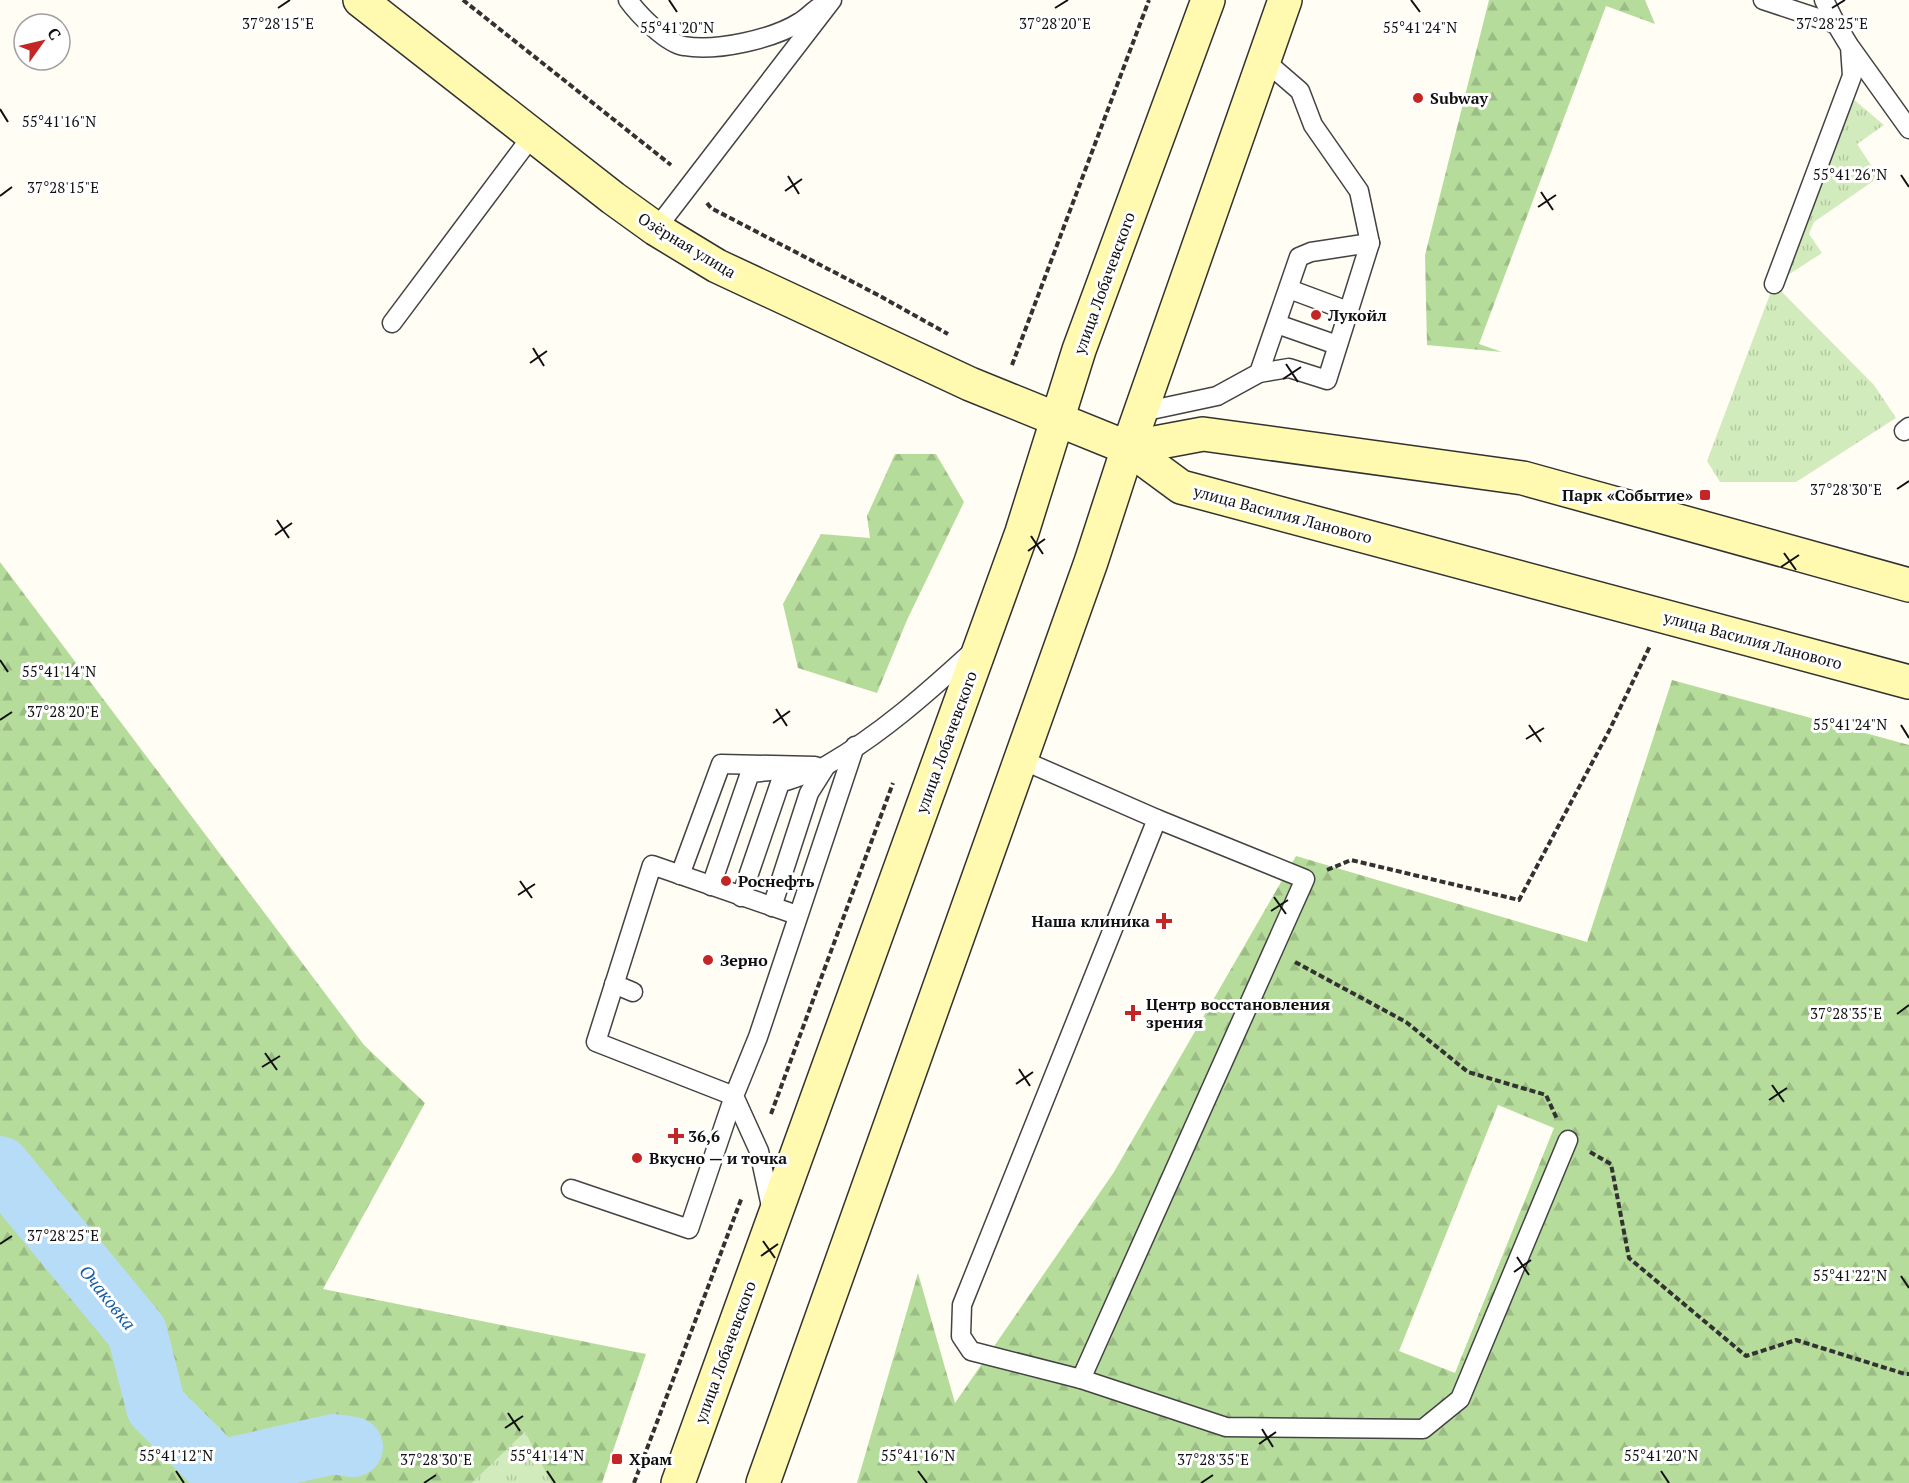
<svg xmlns="http://www.w3.org/2000/svg" width="1909" height="1483" viewBox="0 0 1909 1483" font-family="'PT Serif',serif">
  <style>
    .grass { fill: url(#grass-tufts) }
    .forest { fill: url(#forest-firs); fill-rule: evenodd }
    .lines { fill: none; stroke-linecap: round; stroke-linejoin: round }
    .river { stroke: #b7dcf7; stroke-width: 60 }
    .lane-casing { stroke: #434343; stroke-width: 21 }
    .secondary-casing { stroke: #323232; stroke-width: 36 }
    .path { stroke: #323232; stroke-width: 4; stroke-dasharray: 6 3; stroke-linecap: butt }
    .lane { stroke: #fff; stroke-width: 18 }
    .secondary { stroke: #fffaaf; stroke-width: 33 }
    .ticks { fill: none; stroke: #101010; stroke-width: 2 }
    .poi-dot { fill: #c32625; stroke: #fff; stroke-width: 2 }
    .labels { text-anchor: middle; dominant-baseline: central; stroke-width: 6; stroke-linejoin: round; paint-order: stroke }
    .poi-label { font-size: 16px; font-weight: bold; fill: #101010; stroke: #fff; text-anchor: start }
    .street-label { font-size: 16px; fill: #101010; stroke: #fff }
    .water-label { font-size: 18px; font-style: italic; fill: #165fa5; stroke: #fff }
    .ticks-label { font-size: 15px; text-anchor: middle; fill: #101010; stroke: #fff; stroke-width: 6; stroke-linejoin: round; paint-order: stroke }
  </style>
  <defs>
    <pattern id="grass-tufts" width="24" height="20" patternUnits="userSpaceOnUse" patternTransform="scale(1.5)"><rect width="24" height="20" fill="#d2ebbc"/><path d="M3 7l-1-3M5 7V3M7 7l1-3M15 17l-1-3M17 17v-4M19 17l1-3" fill="none" stroke="#b3c8a1"/></pattern>
    <pattern id="forest-firs" width="22" height="20" patternUnits="userSpaceOnUse" patternTransform="scale(1.5)"><rect width="22" height="20" fill="#b5dc9b"/><path d="M5 1l3.5 6h-7zM16 11l3.5 6h-7z" fill="#9bbc84"/></pattern>
  </defs>
  <rect width="100%" height="100%" fill="#fffdf4"/>
  <g class="grass">
    <polygon points="1846,93 1884,125 1857,144 1879,177 1814,222 1809,234 1822,253 1774,284 1874,385 1896,418 1796,482 1720,482 1707,461"/>
    <polygon points="525,1432 551,1483 472,1483"/>
  </g>
  <g class="forest">
    <polygon points="1489,0 1645,0 1655,24 1606,6 1479,344 1502,352 1427,345 1425,255"/>
    <polygon points="895,454 936,454 964,502 907,620 877,693 798,668 783,604 821,534 870,538 867,516"/>
    <polygon points="0,562 364,1045 425,1103 323,1289 646,1354 602,1483 551,1483 525,1432 472,1483 0,1483"/>
    <path d="M1672,680L1909,745V1483H857L918,1273L955,1403L1114,1172L1296,856L1587,942ZM1498,1105L1554,1128L1455,1373L1399,1351Z"/>
  </g>
  <g class="lines">
    <polyline class="river" points="0,1166 137,1332 156,1407 219,1470 334,1444 353,1447"/>
    <defs>
      <g id="lane">
        <path d="M628,0C638,14 667,44 684,46C716,52 773,39 800,22C807,18 812,12 818,8"/>
        <polyline points="1763,0 1836,24 1850,47 1852,76 1774,284"/>
        <polyline points="1824,0 1836,24"/>
        <polyline points="1851,48 1909,129"/>
        <polyline points="656,229 832,0"/>
        <polyline points="1289,289 1348,311"/>
        <polyline points="392,323 532,136"/>
        <polyline points="1277,324 1337,345"/>
        <polyline points="1259,373 1289,368 1327,380 1370,243"/>
        <polyline points="1142,412 1217,396 1259,373 1299,257 1311,252 1370,243 1359,191 1313,125 1300,91 1264,60"/>
        <polyline points="1904,431 1909,427"/>
        <polyline points="1020,759 1157,819 962,1305 961,1336 971,1351 1081,1379 1226,1427 1423,1429 1460,1399 1568,1140"/>
        <polyline points="680,875 721,764 815,766"/>
        <polyline points="711,886 750,773 770,771"/>
        <path d="M741,897L780,783C795,778 813,773 827,765C880,735 927,693 972,652"/>
        <polyline points="772,907 809,793 826,766"/>
        <polyline points="614,984 633,992"/>
        <polyline points="571,1189 689,1229 734,1096 596,1042 652,865 797,915"/>
        <polyline points="772,1211 759,1151 734,1096 758,1037 855,746"/>
        <polyline points="1081,1379 1305,879 1157,819"/>
      </g>
      <g id="secondary">
        <polyline points="360,0 613,198 656,229 717,266 970,384 1128,448 1181,487 1909,682"/>
        <polyline points="1128,448 1203,434 1523,478 1909,585"/>
        <polyline points="678,1483 1022,532 1079,350 1208,0"/>
        <polyline points="763,1483 1091,562 1128,448 1285,0"/>
      </g>
    </defs>
    <use href="#lane" class="lane-casing"/>
    <use href="#secondary" class="secondary-casing"/>
    <g class="path">
      <polyline points="463,0 671,165"/>
      <polyline points="707,203 711,208 878,295 948,334"/>
      <polyline points="1012,365 1149,0"/>
      <polyline points="1327,870 1351,860 1519,900 1609,731 1650,646"/>
      <polyline points="1295,962 1406,1022 1468,1072 1546,1095 1557,1119"/>
      <polyline points="771,1114 893,783"/>
      <polyline points="1590,1152 1611,1164 1629,1258 1746,1356 1796,1340 1905,1374 1909,1374"/>
      <polyline points="634,1483 742,1197"/>
    </g>
    <use href="#lane" class="lane"/>
    <use href="#secondary" class="secondary"/>
  </g>
  <path class="ticks" d="M669,0L677,12M1411,0L1420,12M278,8L290,0M1055,8L1068,0M1832,8L1845,0M0,109L8,122M1901,175L1909,187M788,176L799,194M785,191L802,179M1541,192L1553,210M0,196L12,187M1538,207L1556,195M533,348L544,366M530,363L547,351M1286,364L1298,382M1283,379L1301,367M1897,489L1909,481M277,520L289,538M275,535L292,523M1031,536L1043,554M1028,551L1045,539M1784,553L1796,570M1781,567L1799,555M0,660L8,672M776,709L787,726M0,720L12,712M773,723L790,711M1529,725L1541,742M1901,725L1909,738M1526,739L1544,728M520,881L532,898M518,895L535,884M1274,897L1286,914M1271,911L1288,900M1897,1014L1909,1005M265,1053L277,1070M262,1067L280,1056M1019,1069L1030,1086M1016,1084L1033,1072M1772,1085L1784,1102M1769,1100L1787,1088M763,1241L775,1258M0,1244L12,1236M761,1256L778,1244M1517,1257L1529,1275M1514,1272L1531,1260M1901,1276L1909,1288M508,1413L520,1431M505,1428L523,1416M1262,1429L1273,1447M1259,1444L1276,1432M176,1471L184,1483M547,1471L555,1483M918,1471L927,1483M1661,1471L1669,1483M424,1483L436,1475M1201,1483L1213,1475"/>
  <g class="poi-dot">
    <circle cx="1418" cy="98" r="6"/>
    <circle cx="1316" cy="315" r="6"/>
    <rect x="1699" y="489" width="12" height="12" rx="3"/>
    <circle cx="726" cy="881" r="6"/>
    <path d="M1161 912h6v6h6v6h-6v6h-6v-6h-6v-6h6z"/>
    <circle cx="708" cy="960" r="6"/>
    <path d="M1130 1004h6v6h6v6h-6v6h-6v-6h-6v-6h6z"/>
    <path d="M673 1127h6v6h6v6h-6v6h-6v-6h-6v-6h6z"/>
    <circle cx="637" cy="1158" r="6"/>
    <rect x="611" y="1453" width="12" height="12" rx="3"/>
  </g>
  <g class="labels">
    <g class="poi-label">
      <text x="1430" y="98">Subway</text>
      <text x="1328" y="315">Лукойл</text>
      <text x="1693" y="495" text-anchor="end">Парк «Событие»</text>
      <text x="738" y="881">Роснефть</text>
      <text x="1150" y="921" text-anchor="end">Наша клиника</text>
      <text x="720" y="960">Зерно</text>
      <text x="1146" y="1004">Центр восстановления<tspan x="1146" dy="18">зрения</tspan></text>
      <text x="688" y="1136">36,6</text>
      <text x="649" y="1158">Вкусно — и точка</text>
      <text x="629" y="1459">Храм</text>
    </g>
    <g class="street-label">
      <text transform="translate(687 245) rotate(31)">Озёрная улица</text>
      <text transform="translate(1104 283) rotate(-70)">улица Лобачевского</text>
      <text transform="translate(1283 514) rotate(15)">улица Василия Ланового</text>
      <text transform="translate(1753 640) rotate(15)">улица Василия Ланового</text>
      <text transform="translate(946 742) rotate(-70)">улица Лобачевского</text>
      <text transform="translate(725 1352) rotate(-70)">улица Лобачевского</text>
    </g>
    <g class="water-label">
      <text transform="translate(108 1297) rotate(51)">Очаковка</text>
    </g>
  </g>
  <g class="ticks-label">
    <text x="278" y="29">37°28'15"E</text>
    <text x="1055" y="29">37°28'20"E</text>
    <text x="1832" y="29">37°28'25"E</text>
    <text x="677" y="33">55°41'20"N</text>
    <text x="1420" y="33">55°41'24"N</text>
    <text x="59" y="127">55°41'16"N</text>
    <text x="1850" y="180">55°41'26"N</text>
    <text x="63" y="193">37°28'15"E</text>
    <text x="1846" y="495">37°28'30"E</text>
    <text x="59" y="677">55°41'14"N</text>
    <text x="63" y="717">37°28'20"E</text>
    <text x="1850" y="730">55°41'24"N</text>
    <text x="1846" y="1019">37°28'35"E</text>
    <text x="63" y="1241">37°28'25"E</text>
    <text x="1850" y="1281">55°41'22"N</text>
    <text x="176" y="1461">55°41'12"N</text>
    <text x="547" y="1461">55°41'14"N</text>
    <text x="918" y="1461">55°41'16"N</text>
    <text x="1661" y="1461">55°41'20"N</text>
    <text x="436" y="1465">37°28'30"E</text>
    <text x="1213" y="1465">37°28'35"E</text>
  </g>
  <g transform="translate(42 42) rotate(56)"><circle r="28" fill="#ffffff" stroke="#9f9f9f" stroke-width="1.5"/>
  <path d="M0-4.5L10 22L0 15L-10 22Z" fill="#c32625"/>
  <text y="-9" font-size="16" font-weight="bold" text-anchor="middle" fill="#101010">С</text>
  </g>
</svg>
